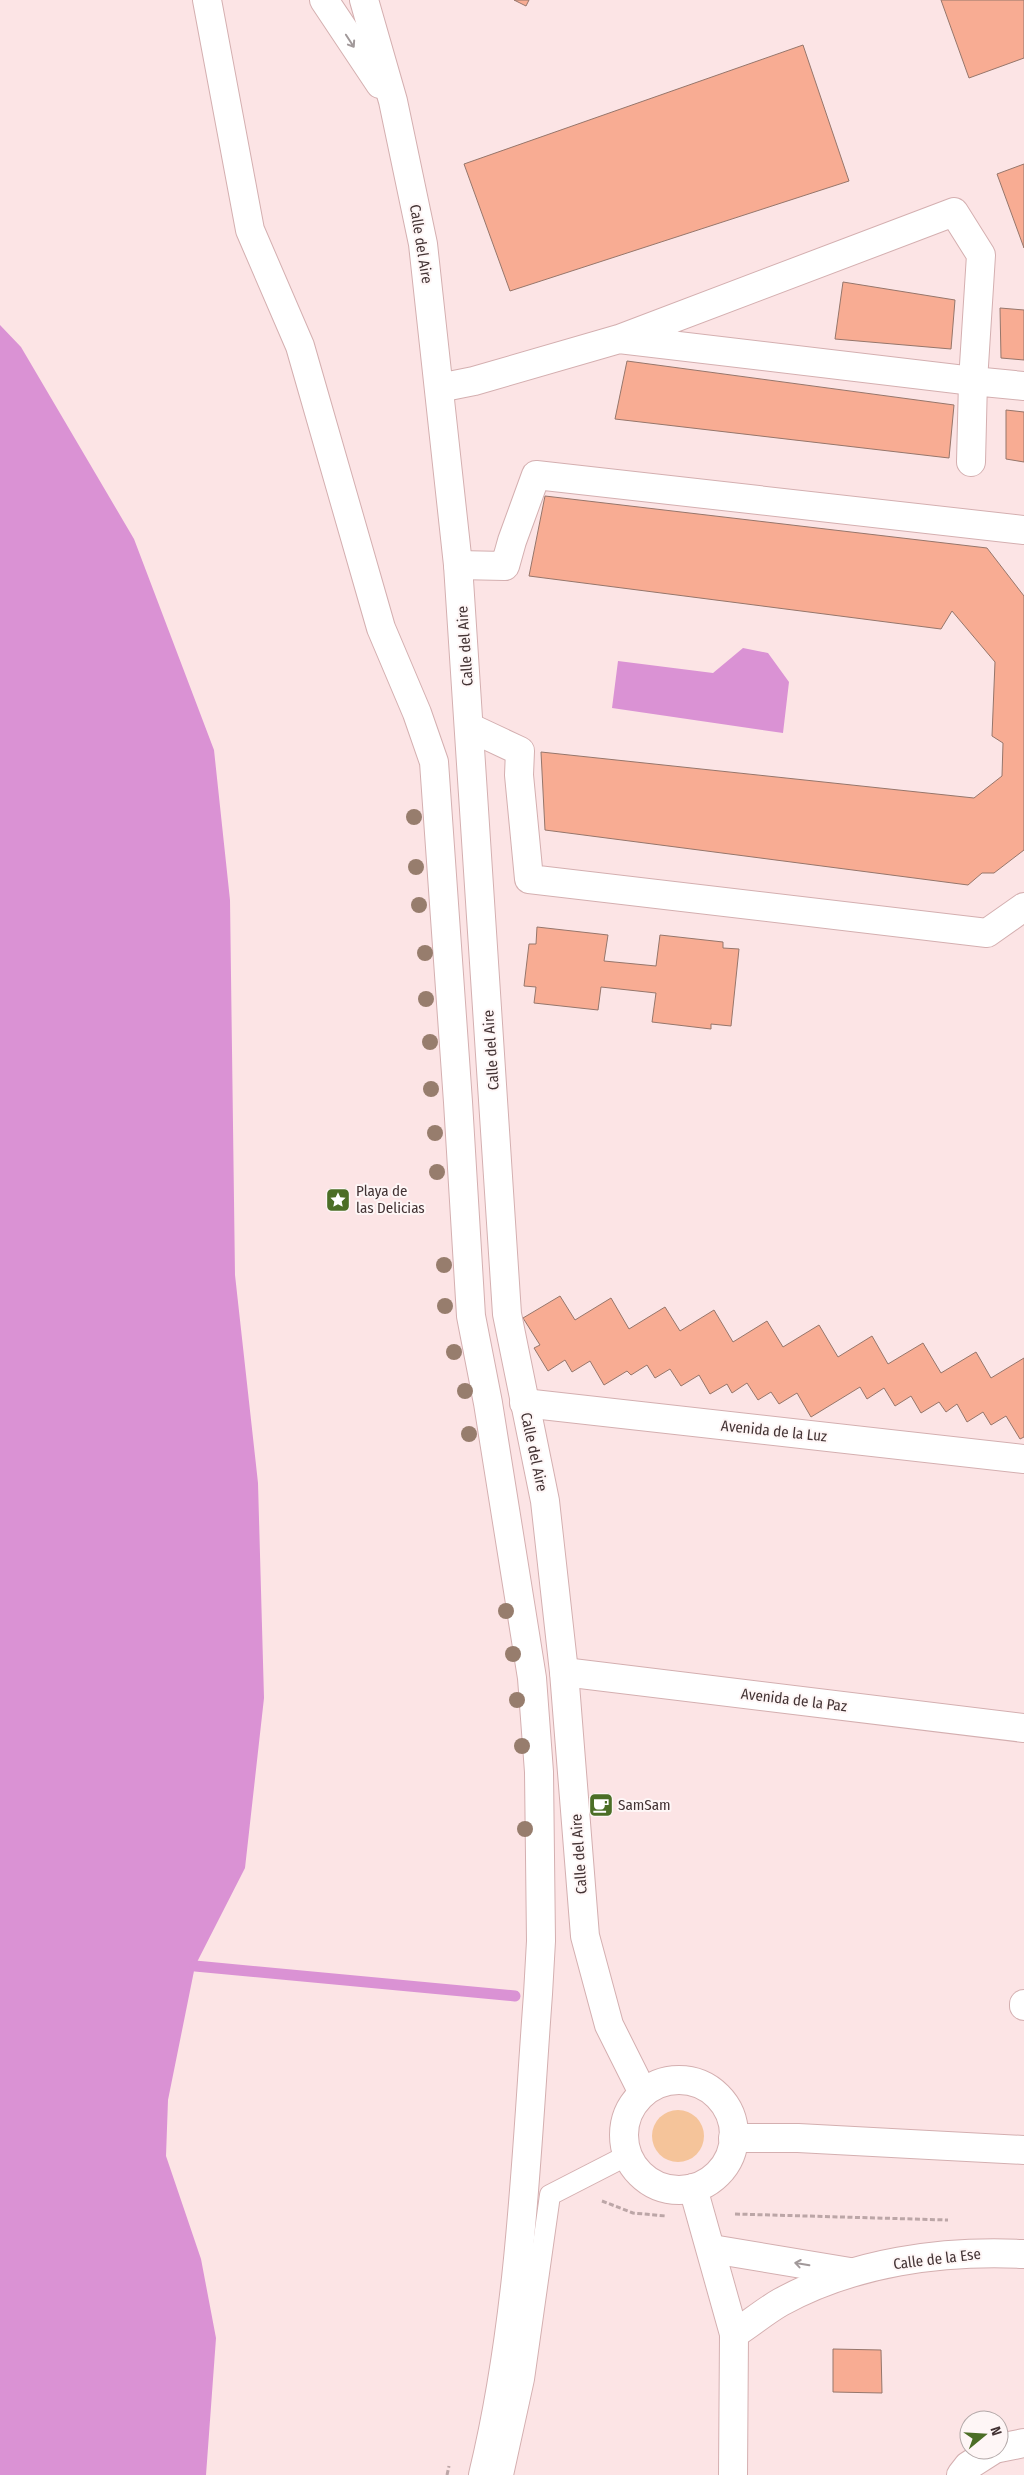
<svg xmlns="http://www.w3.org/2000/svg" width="1024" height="2475" viewBox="0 0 1024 2475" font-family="'Fira Sans Condensed',sans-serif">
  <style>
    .green { fill: #f5c49a }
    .water { fill: #da92d4 }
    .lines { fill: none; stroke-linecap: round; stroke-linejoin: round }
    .stream { stroke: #da92d4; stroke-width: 11 }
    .building { fill: #f8ac93; stroke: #96766b }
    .lane-casing { stroke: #d4afb0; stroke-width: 22 }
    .street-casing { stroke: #d4afb0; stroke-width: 30 }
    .secondary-casing { stroke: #d4afb0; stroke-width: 30 }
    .path { stroke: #bca6a7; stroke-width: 3; stroke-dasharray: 5 2.5; stroke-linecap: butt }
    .lane { stroke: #fff; stroke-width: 20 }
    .street { stroke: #fff; stroke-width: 28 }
    .secondary { stroke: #fff; stroke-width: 28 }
    .tree { fill: #977d6d }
    .oneway { stroke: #a1999a }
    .labels { text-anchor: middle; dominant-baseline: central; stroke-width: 4; stroke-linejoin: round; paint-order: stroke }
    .street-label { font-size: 15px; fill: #433334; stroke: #fef6f6 }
    .poi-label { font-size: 15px; fill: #433334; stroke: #fef6f6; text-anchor: start }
  </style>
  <rect width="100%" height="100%" fill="#fce4e5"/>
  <circle class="green" cx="678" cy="2136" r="26"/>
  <g class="water">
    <polygon points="0,325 21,347 134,539 214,750 230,900 235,1275 258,1483 264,1698 245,1868 195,1966 168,2100 166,2156 201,2259 216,2338 206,2475 0,2475"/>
    <polygon points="743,648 768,653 789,682 783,733 612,708 618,661 713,673"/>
  </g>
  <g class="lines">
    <polyline class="stream" points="195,1966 515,1996"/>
  </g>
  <g class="building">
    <polygon points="514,0 529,0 526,6"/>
    <polygon points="941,0 1024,0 1024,58 969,78"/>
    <polygon points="803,45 849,181 510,291 464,164"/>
    <polygon points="1024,164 1024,248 997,174"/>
    <polygon points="843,282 955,300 951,349 835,339"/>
    <polygon points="1000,308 1024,310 1024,360 1001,358"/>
    <polygon points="627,361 954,405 949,458 615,419"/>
    <polygon points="1006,410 1024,412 1024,462 1006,459"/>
    <polygon points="545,496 987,548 1024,596 1024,850 994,873 982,873 968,885 545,830 541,752 974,798 1002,776 1003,743 992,736 995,662 952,611 941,629 529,576"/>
    <polygon points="537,927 608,935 604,961 656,966 660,935 723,942 723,948 739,949 731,1026 711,1024 711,1029 652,1022 656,993 601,987 598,1010 534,1003 536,987 524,986 529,944 536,944"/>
    <polygon points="560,1296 575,1320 611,1298 629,1329 665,1307 680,1331 714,1310 733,1342 767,1321 783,1347 819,1325 838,1357 872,1336 888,1364 923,1343 941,1373 976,1352 991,1378 1024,1358 1024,1437 1020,1439 1006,1416 991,1425 983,1412 967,1422 957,1404 946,1412 939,1402 921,1413 911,1396 895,1406 884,1388 867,1399 860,1387 811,1417 797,1393 779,1404 771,1392 758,1400 747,1383 732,1393 727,1384 710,1394 699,1375 681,1386 670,1369 655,1378 647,1365 631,1375 627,1371 604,1385 590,1361 572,1372 565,1360 548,1371 534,1348 540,1345 523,1318"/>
    <polygon points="833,2349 881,2350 882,2393 833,2392"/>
  </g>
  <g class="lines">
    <defs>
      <polyline id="lane" points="503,2475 524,2379 550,2195 628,2155"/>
      <g id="street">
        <path d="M207,0L250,230L300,346L381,628L417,713L434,762L458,1102L471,1316L488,1403L532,1678L539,1772L541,1941L538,1994C526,2155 521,2318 483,2475"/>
        <polyline points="324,0 380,84"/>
        <polyline points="364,0 393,101 423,244 458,565 507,1314 545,1501 564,1672 585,1936 609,2025 643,2093"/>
        <polyline points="439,388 474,381 619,339 954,212 981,255 973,381 619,339"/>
        <polyline points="971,462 973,381 1024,386"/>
        <polyline points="458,565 505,566 512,541 536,475 1024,530"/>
        <polyline points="471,728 520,751 519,775 529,879 987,933 1024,907"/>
        <polyline points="524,1403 1024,1459"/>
        <polyline points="564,1672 1024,1728"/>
        <polyline points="1024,2006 1024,2004"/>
        <circle cx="679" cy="2135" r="55"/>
        <polyline points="693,2188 734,2334 733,2475"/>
        <polyline points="712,2249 850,2272"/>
        <path d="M734,2334C750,2324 765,2311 781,2302C854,2262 942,2250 1024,2254"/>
        <polyline points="999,2448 1024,2443"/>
        <polyline points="961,2475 968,2466 993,2450"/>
      </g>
      <polyline id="secondary" points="733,2138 798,2138 1024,2150"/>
    </defs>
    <use href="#lane" class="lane-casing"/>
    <use href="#street" class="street-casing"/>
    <use href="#secondary" class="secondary-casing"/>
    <g class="path">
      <polyline points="602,2201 633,2213 666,2216"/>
      <polyline points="735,2214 948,2220"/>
      <polyline points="447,2475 449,2466"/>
    </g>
    <use href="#lane" class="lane"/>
    <use href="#street" class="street"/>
    <use href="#secondary" class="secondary"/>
  </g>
  <g class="tree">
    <circle cx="414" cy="817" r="8"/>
    <circle cx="416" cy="867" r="8"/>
    <circle cx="419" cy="905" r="8"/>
    <circle cx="425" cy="953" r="8"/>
    <circle cx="426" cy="999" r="8"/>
    <circle cx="430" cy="1042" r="8"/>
    <circle cx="431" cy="1089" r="8"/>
    <circle cx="435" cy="1133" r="8"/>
    <circle cx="437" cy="1172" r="8"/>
    <circle cx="444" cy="1265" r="8"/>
    <circle cx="445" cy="1306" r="8"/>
    <circle cx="454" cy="1352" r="8"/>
    <circle cx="465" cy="1391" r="8"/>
    <circle cx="469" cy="1434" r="8"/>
    <circle cx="506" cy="1611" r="8"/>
    <circle cx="513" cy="1654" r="8"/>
    <circle cx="517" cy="1700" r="8"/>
    <circle cx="522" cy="1746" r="8"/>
    <circle cx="525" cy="1829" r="8"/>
  </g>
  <defs><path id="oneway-shaft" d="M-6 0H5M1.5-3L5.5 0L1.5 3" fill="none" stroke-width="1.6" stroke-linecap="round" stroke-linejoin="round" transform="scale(1.25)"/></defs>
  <g class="oneway">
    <use href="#oneway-shaft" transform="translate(350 41) rotate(57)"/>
    <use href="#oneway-shaft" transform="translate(802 2264) rotate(-171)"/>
  </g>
  <defs>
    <symbol id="sight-square" viewBox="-11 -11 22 22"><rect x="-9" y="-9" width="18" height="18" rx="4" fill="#4b6e26" stroke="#fef6f6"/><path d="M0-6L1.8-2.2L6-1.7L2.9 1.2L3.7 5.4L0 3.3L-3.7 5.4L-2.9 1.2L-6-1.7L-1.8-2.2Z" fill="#fff"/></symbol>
    <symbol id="cafe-square" viewBox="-11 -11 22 22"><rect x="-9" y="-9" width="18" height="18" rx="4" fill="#4b6e26" stroke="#fef6f6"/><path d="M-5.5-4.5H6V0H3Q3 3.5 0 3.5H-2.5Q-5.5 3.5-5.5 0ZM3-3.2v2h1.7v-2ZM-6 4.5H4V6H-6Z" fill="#fff"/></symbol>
  </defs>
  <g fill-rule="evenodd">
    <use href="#sight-square" x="324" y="1186" width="28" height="28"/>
    <use href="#cafe-square" x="587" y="1791" width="28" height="28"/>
  </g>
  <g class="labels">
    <g class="street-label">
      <text transform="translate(421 244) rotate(81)">Calle del Aire</text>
      <text transform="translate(465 646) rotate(-94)">Calle del Aire</text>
      <text transform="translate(491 1050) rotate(-94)">Calle del Aire</text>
      <text transform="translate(774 1431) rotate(6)">Avenida de la Luz</text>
      <text transform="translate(534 1452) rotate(78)">Calle del Aire</text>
      <text transform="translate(794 1700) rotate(7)">Avenida de la Paz</text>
      <text transform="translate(579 1854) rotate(-94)">Calle del Aire</text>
      <text transform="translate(937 2259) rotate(-7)">Calle de la Ese</text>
    </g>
    <g class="poi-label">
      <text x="356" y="1191">Playa de<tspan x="356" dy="17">las Delicias</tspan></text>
      <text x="618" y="1805">SamSam</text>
    </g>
  </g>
  <g transform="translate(984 2435) rotate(72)"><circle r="24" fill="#fef6f6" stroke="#b3a8a8"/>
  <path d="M0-4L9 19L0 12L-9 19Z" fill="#4b6e26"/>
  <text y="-8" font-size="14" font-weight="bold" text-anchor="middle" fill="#433334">N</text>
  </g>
</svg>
